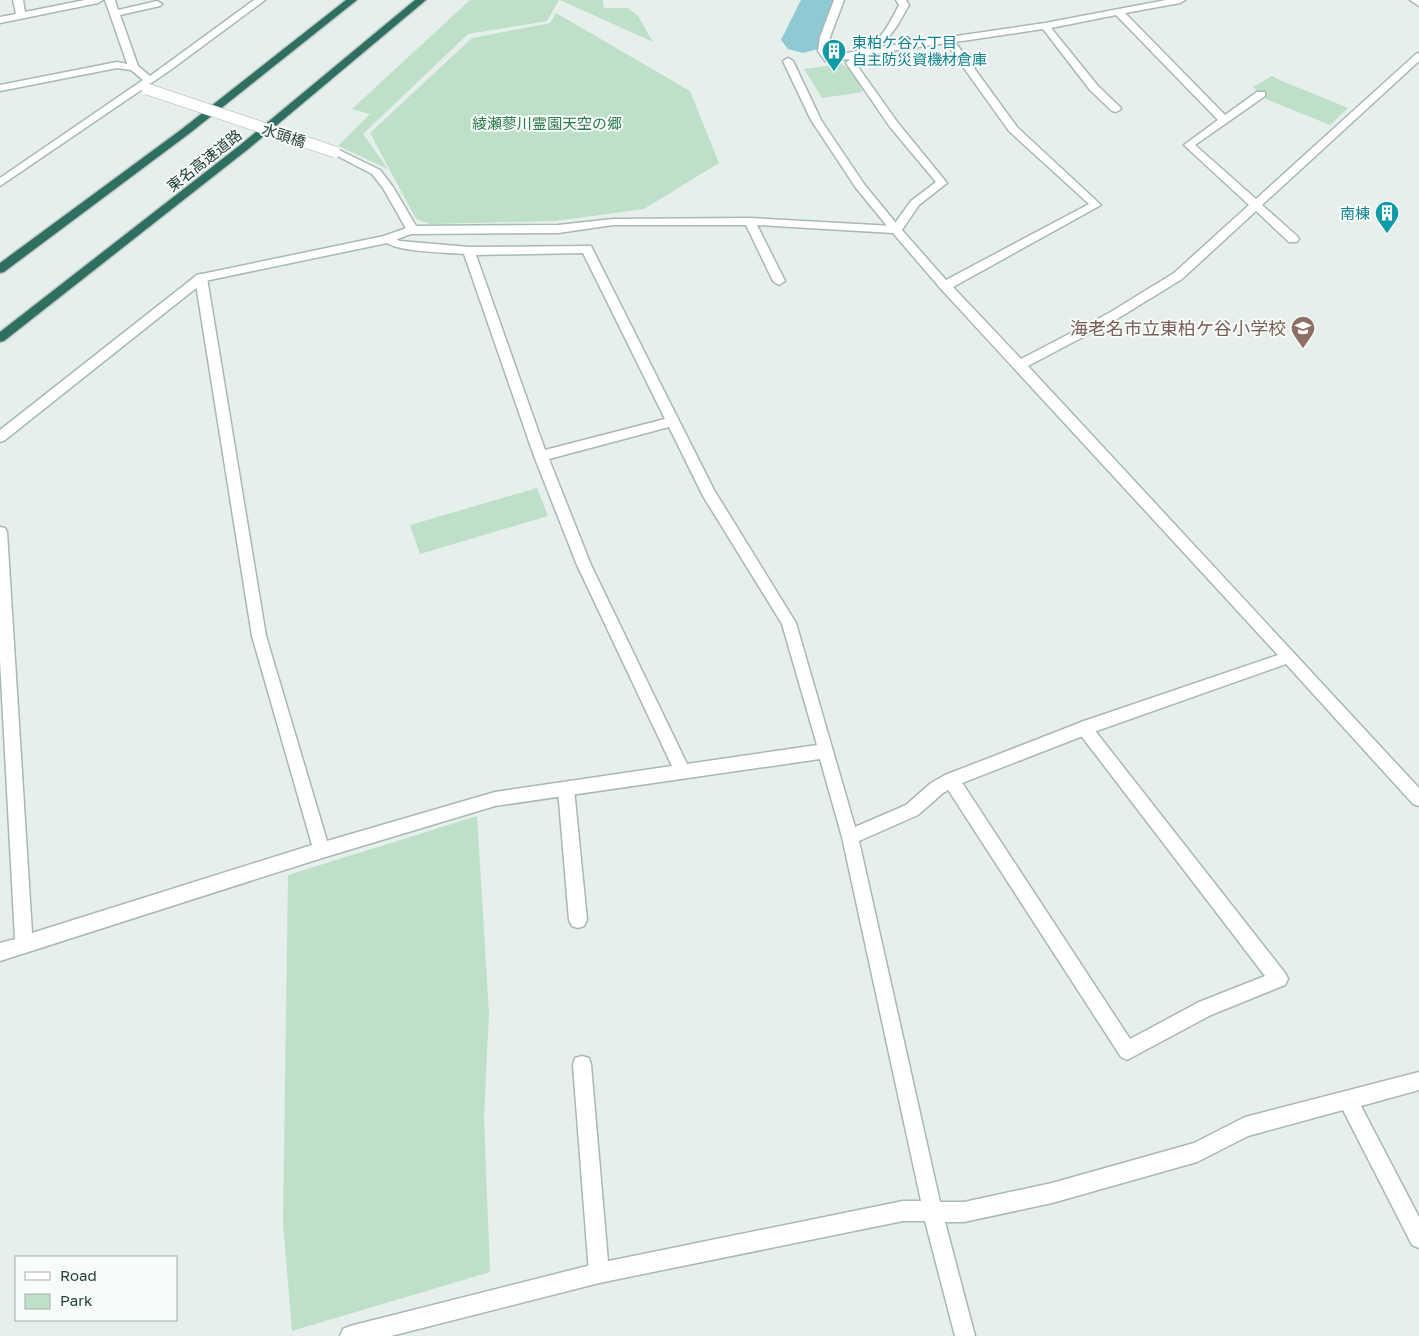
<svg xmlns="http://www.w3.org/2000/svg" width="1419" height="1336" viewBox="0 0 1419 1336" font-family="'Golos Text','Noto Sans JP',sans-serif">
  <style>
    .green { fill: #bfe0c8 }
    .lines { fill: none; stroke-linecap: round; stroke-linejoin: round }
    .river { fill: #8ec9d4; fill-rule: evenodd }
    .lane-casing { stroke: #a8b8b2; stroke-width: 3 }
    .street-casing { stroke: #a8b8b2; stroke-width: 3 }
    .secondary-casing { stroke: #a4bbb3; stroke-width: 3 }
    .highway-casing { stroke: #c2cac8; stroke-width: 3 }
    .lane { fill: #fff; fill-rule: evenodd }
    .street { fill: #fff; fill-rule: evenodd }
    .secondary { fill: #fff; fill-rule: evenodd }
    .highway { fill: #2f6f62; fill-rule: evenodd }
    .street-bridge-casing { stroke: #a8b8b2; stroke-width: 12; stroke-linecap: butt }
    .street-bridge { stroke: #fff; stroke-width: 11 }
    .labels { text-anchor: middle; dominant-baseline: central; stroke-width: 4; stroke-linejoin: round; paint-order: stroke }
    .far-culture-label { font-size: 15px; fill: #0d838f; stroke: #f7fbf9; text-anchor: start }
    .far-park-label { font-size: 15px; fill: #2d7a4b; stroke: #f7fbf9 }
    .far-street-label { font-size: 15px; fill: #24423a; stroke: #f7fbf9 }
    .education-label { font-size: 18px; fill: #785e54; stroke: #f7fbf9; text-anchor: end }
  </style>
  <rect width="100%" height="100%" fill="#e6efeb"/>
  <g class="green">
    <polygon points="470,0 559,0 547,21 468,34 363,134 388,169 338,146 370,114 352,109"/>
    <polygon points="560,0 603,0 604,8 628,8 638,16 653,42"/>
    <polygon points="556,13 690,91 719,163 644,209 556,221 430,224 416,219 370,133 472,38 550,23"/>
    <polygon points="841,64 850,69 863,92 822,98 804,69"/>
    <polygon points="1272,76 1282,81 1348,108 1330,125 1266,99 1253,87"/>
    <polygon points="537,488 548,516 420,554 410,525"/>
    <polygon points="477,816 489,1013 484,1118 490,1272 292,1331 283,1222 288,875"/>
  </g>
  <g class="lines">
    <polygon class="river" points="801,0 843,0 825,40 818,49 803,53 788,49 781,40"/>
    <defs>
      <g id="lane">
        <polygon points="13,0 23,0 25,12 85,0 103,0 98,3 0,23 0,17 16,14"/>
        <polygon points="105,0 115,0 118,10 157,1 162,4 160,6 120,15 138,66 136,68 133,69 128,66"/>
        <polygon points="788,58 793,61 821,120 864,184 900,228 902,230 900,232 892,232 856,188 811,120 783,61"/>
        <polygon points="1084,721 1089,723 1285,973 1288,979 1285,985 1211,1015 1127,1060 1121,1057 945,785 943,780 945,775 951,773 957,775 1130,1039 1199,1002 1265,976 1079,733 1076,728 1079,723"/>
        <polygon points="566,782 572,784 574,789 587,920 584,926 578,928 572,926 569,920 558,789 560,784"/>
        <polygon points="582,1056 589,1058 591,1065 609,1273 606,1280 599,1283 592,1280 589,1273 573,1065 575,1058"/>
      </g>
      <g id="street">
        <polygon points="254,0 265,0 169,71 0,186 0,178 143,80 131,70 117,68 0,91 0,85 117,62 138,66 150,76"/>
        <path d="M834,0H844L830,37L828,51L831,56C873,50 880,43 899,5L896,0H906L909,5L897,26L881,47L1045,23L1166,0H1185L1180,3L1125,13L1225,115L1257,92H1265V96L1195,145L1256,199L1416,54L1419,53V61L1262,205L1297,236L1299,239L1297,242H1289L1256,211L1182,279L1117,319L1028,366L1419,788V806L1413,804L1286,664L1088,734L957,785L943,793L918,815L859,841L940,1202H964L1052,1183L1194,1143L1245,1117L1419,1072V1090L1361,1106L1419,1217V1248L1412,1245L1343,1110L1248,1136L1197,1162L1052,1203L964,1222H945L975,1336H955L925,1221H903L599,1283L391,1336H340L343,1329L350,1326L599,1263L903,1201H921L842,837L820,759L495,806L322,858L0,961V943L15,939L0,660V527L5,528L7,532L32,933L312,845L252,636L195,278L197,275L201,274L207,278L266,636L327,841L495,792L672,766L577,565L534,456L464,254C445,252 394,253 381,239L387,235L400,241L469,247L591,246L714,490L796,623L855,827L906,805L931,783L945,775L1084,721L1278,655L941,289L893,233L757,225L785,281L779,285L773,281L746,225H613L558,233L412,234L408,232L383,188L372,174L330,152L335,149L339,150L380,170L393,187L416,226L558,225L613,219L750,218L893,226L911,201L936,182L890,127L846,63L850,59L825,61L818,51L820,37ZM1116,15L1218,120L1184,145L1249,205L1174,273L1109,313L1021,359L953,287L1101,205L1017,127L955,42L1043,29L1090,90L1112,111L1116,112L1121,109L1120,107L1098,86L1051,28ZM946,43L1009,131L1089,204L946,280L902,230L919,205L947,183L898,123L856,64L869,55L878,53ZM583,253L665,419L545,450L476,255ZM669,427L703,496L782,624L817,745L687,764L591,565L549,459Z"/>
        <polygon points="1410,0 1419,0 1419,6"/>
      </g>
      <polygon id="secondary" points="412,226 418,230 416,232 387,243 205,281 5,440 0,442 0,430 197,275 384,236"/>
      <g id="highway">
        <polygon points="346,0 357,0 190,133 4,272 0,273 0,263 182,129"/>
        <polygon points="415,0 426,0 247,150 4,341 0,342 0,332 239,146"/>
      </g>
    </defs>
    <use href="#lane" class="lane-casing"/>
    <use href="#street" class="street-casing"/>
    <use href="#secondary" class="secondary-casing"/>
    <use href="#highway" class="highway-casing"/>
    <use href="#lane" class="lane"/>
    <use href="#street" class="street"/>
    <use href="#secondary" class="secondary"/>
    <use href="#highway" class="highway"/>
    <defs>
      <polyline id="street-bridge" points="147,89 335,152"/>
    </defs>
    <use href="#street-bridge" class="street-bridge-casing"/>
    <use href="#street-bridge" class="street-bridge"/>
  </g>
  <defs>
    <symbol id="building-pin" viewBox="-11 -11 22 30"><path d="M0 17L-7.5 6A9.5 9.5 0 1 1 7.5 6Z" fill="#0f9aa8" stroke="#f7fbf9"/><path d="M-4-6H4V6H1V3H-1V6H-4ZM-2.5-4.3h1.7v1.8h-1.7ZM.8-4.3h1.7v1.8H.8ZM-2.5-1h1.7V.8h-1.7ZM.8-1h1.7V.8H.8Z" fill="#fff"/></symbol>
    <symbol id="school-pin" viewBox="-11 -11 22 30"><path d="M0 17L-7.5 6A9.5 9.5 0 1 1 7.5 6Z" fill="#8d6e63" stroke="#f7fbf9"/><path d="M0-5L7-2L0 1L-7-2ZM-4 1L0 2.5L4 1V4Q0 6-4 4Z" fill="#fff"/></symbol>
  </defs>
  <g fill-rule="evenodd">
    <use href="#building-pin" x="820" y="37" width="28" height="38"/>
    <use href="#building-pin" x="1373" y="199" width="28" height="38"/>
    <use href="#school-pin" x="1289" y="314" width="28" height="38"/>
  </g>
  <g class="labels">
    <g class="far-culture-label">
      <text x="852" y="42">東柏ケ谷六丁目<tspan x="852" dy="17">自主防災資機材倉庫</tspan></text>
      <text x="1370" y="213" text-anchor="end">南棟</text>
    </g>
    <g class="far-park-label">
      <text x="547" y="123">綾瀬蓼川霊園天空の郷</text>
    </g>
    <g class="far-street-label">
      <text transform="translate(284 135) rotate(18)">水頭橋</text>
      <text transform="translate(204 160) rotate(-38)">東名高速道路</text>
    </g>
    <g class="education-label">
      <text x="1286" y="328">海老名市立東柏ケ谷小学校</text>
    </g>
  </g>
  <rect x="15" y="1256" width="162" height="65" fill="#f7fbf9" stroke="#a3b1ad"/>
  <rect x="25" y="1272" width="25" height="8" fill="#ffffff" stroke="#a3b1ad"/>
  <text x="60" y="1281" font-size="15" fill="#24423a">Road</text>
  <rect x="25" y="1294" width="25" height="15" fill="#bfe0c8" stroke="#a3b1ad"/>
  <text x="60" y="1306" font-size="15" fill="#24423a">Park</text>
</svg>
